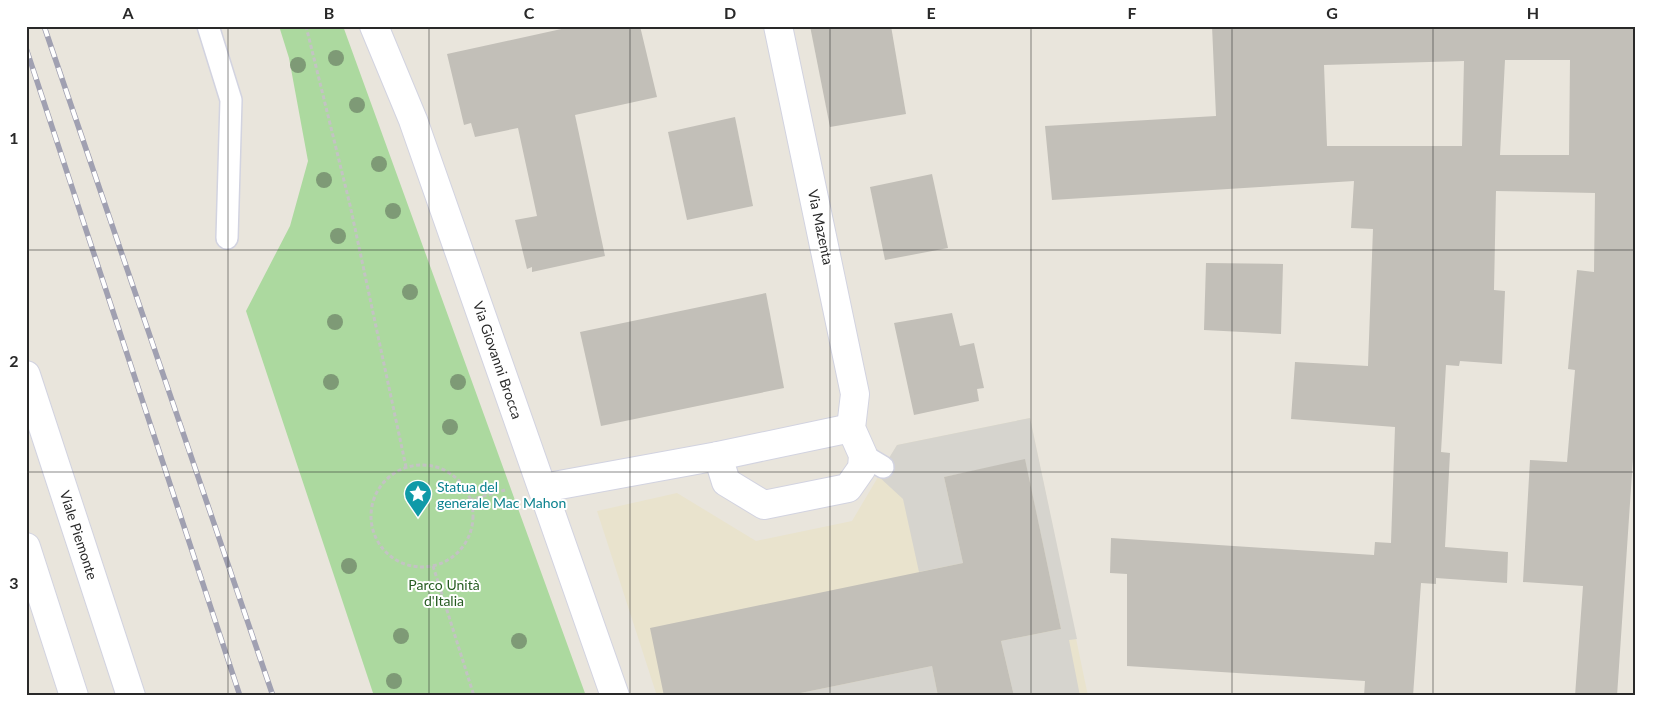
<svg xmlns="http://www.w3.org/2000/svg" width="1661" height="722" viewBox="0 0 1661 722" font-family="Lato,sans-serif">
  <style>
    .education { fill: #e9e3cd }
    .green { fill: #acd99f }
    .plaza { fill: #d6d4ce }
    .building { fill: #c2bfb8; fill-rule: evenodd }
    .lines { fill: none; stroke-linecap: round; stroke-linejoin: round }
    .lane-casing { stroke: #d2d3e0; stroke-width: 24 }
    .street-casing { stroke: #d2d3e0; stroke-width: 30 }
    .secondary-casing { stroke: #d2d3e0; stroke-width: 30 }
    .path { stroke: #c3c3c3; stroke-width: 3; stroke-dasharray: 4 2.5; stroke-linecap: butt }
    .lane { stroke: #fff; stroke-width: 21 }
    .street { stroke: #fff; stroke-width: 28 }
    .secondary { stroke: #fff; stroke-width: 28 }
    .rail-casing { stroke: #a0a0b1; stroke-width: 5.5 }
    .rail { stroke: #fff; stroke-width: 4; stroke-dasharray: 11; stroke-linecap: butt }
    .tree { fill: #7e9a76 }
    .grid { fill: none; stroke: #292929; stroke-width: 1; stroke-opacity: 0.55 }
    .labels { text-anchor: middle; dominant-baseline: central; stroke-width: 4; stroke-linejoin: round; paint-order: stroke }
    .street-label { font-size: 14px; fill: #292929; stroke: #fff }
    .culture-label { font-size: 14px; fill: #0d838f; stroke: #fff; text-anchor: start }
    .park-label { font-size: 14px; fill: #275c22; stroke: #fff }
    .neatline { fill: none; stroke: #292929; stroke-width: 2 }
    .grid-label { font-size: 16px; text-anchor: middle; font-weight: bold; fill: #292929 }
  </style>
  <rect width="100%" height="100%" fill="#e9e5dc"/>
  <polygon class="education" points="1030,418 1088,696 657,696 597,511 677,493 756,541 852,521 897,445"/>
  <polygon class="green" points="279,26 343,26 586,696 374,696 246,311 290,226 308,161 289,58"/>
  <g class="plaza">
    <polygon points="1030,418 1077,639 1069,640 1080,696 1014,696 1001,641 1061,629 1025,460 944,477 963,563 919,572 903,499 878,476 897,445"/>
    <polygon points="932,666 938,696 786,696"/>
  </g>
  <g class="building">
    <polygon points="575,26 640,26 657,97 575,115 605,256 532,272 532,267 527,269 515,220 537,216 518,128 475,137 471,123 464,125 447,54"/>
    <polygon points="810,26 891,26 906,114 830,127"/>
    <path d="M1212,26H1405L1406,29L1635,26V429L1617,696H1575L1583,586L1523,582L1530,460L1567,462L1575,370L1568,369L1577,270L1594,272L1595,193L1496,191L1494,290L1505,291L1502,364L1460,361L1459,366L1446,365L1441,452L1450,453L1445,547L1508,552L1507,583L1436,578V584L1421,583L1413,696H1364L1365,681L1127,666V574L1110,573L1111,538L1374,555L1375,542L1391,543L1395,427L1291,419L1295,362L1368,366L1373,229L1351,228L1354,181L1052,200L1045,126L1216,116ZM1505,60H1570L1569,155H1500ZM1464,61L1462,146H1327L1324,65Z"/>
    <polygon points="735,117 753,206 687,220 668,132"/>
    <polygon points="932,174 948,248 885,260 870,187"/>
    <polygon points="1206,263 1283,264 1281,334 1204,330"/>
    <polygon points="766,293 784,388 601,426 580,332"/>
    <polygon points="952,313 960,346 974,343 984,388 977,389 979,401 914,415 894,323"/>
    <polygon points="1025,459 1061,629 1001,641 1014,696 938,696 932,666 786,696 664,696 650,628 963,563 944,477"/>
  </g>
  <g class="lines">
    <defs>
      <g id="lane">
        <polyline points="208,26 231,100 227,238"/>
        <polyline points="863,455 883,467"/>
      </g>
      <g id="street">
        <polyline points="718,456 726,482 764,505 848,488 862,468 863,455 851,428 855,394 778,26"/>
        <polyline points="543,488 718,456 851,428"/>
      </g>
      <g id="secondary">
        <polyline points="374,26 413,120 615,696"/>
        <polyline points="26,375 131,696"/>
        <polyline points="26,547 74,696"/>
      </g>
    </defs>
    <use href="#lane" class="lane-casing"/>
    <use href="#street" class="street-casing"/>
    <use href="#secondary" class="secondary-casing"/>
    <g class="path">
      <polyline points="306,26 350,205 406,467"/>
      <circle cx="422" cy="516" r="51"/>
      <polyline points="470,500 505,490"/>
      <polyline points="433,566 474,696"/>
    </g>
    <use href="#lane" class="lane"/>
    <use href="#street" class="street"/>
    <use href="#secondary" class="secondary"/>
    <defs>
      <g id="rail">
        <polyline points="44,26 273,696"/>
        <polyline points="26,48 240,696"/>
      </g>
    </defs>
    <use href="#rail" class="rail-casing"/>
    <use href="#rail" class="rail"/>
  </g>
  <g class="tree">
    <circle cx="336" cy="58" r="8"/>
    <circle cx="298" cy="65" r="8"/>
    <circle cx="357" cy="105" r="8"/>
    <circle cx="379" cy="164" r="8"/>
    <circle cx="324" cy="180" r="8"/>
    <circle cx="393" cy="211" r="8"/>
    <circle cx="338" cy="236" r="8"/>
    <circle cx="410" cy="292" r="8"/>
    <circle cx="335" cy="322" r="8"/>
    <circle cx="331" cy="382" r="8"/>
    <circle cx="458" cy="382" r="8"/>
    <circle cx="450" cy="427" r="8"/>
    <circle cx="349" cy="566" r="8"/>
    <circle cx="401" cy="636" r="8"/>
    <circle cx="519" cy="641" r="8"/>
    <circle cx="394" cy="681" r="8"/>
  </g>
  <path class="grid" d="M228,26V696M429,26V696M630,26V696M830,26V696M1031,26V696M1232,26V696M1433,26V696M26,250H1635M26,472H1635"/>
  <defs>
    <symbol id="sight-pin" viewBox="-11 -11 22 30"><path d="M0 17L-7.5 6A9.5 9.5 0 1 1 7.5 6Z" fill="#0f9aa8" stroke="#fff"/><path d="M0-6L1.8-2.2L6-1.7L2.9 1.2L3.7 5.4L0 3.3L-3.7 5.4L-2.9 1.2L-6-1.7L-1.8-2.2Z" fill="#fff"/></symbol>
  </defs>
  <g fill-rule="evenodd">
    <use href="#sight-pin" x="402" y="478" width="32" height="43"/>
  </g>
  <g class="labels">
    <g class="street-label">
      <text transform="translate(821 227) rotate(78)">Via Mazenta</text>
      <text transform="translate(498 360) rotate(71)">Via Giovanni Brocca</text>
      <text transform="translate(79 535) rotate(72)">Viale Piemonte</text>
    </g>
    <g class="culture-label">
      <text x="437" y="486">Statua del<tspan x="437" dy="16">generale Mac Mahon</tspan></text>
    </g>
    <g class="park-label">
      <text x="444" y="584">Parco Unità<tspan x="444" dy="16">d'Italia</tspan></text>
    </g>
  </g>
  <rect width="1661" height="722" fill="none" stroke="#ffffff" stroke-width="55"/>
  <rect x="28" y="28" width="1606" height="666" class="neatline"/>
  <g class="grid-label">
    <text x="128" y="19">A</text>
    <text x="329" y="19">B</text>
    <text x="529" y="19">C</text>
    <text x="730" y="19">D</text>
    <text x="931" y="19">E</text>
    <text x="1132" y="19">F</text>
    <text x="1332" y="19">G</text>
    <text x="1533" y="19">H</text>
    <text x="14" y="144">1</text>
    <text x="14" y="367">2</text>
    <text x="14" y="589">3</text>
  </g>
</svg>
